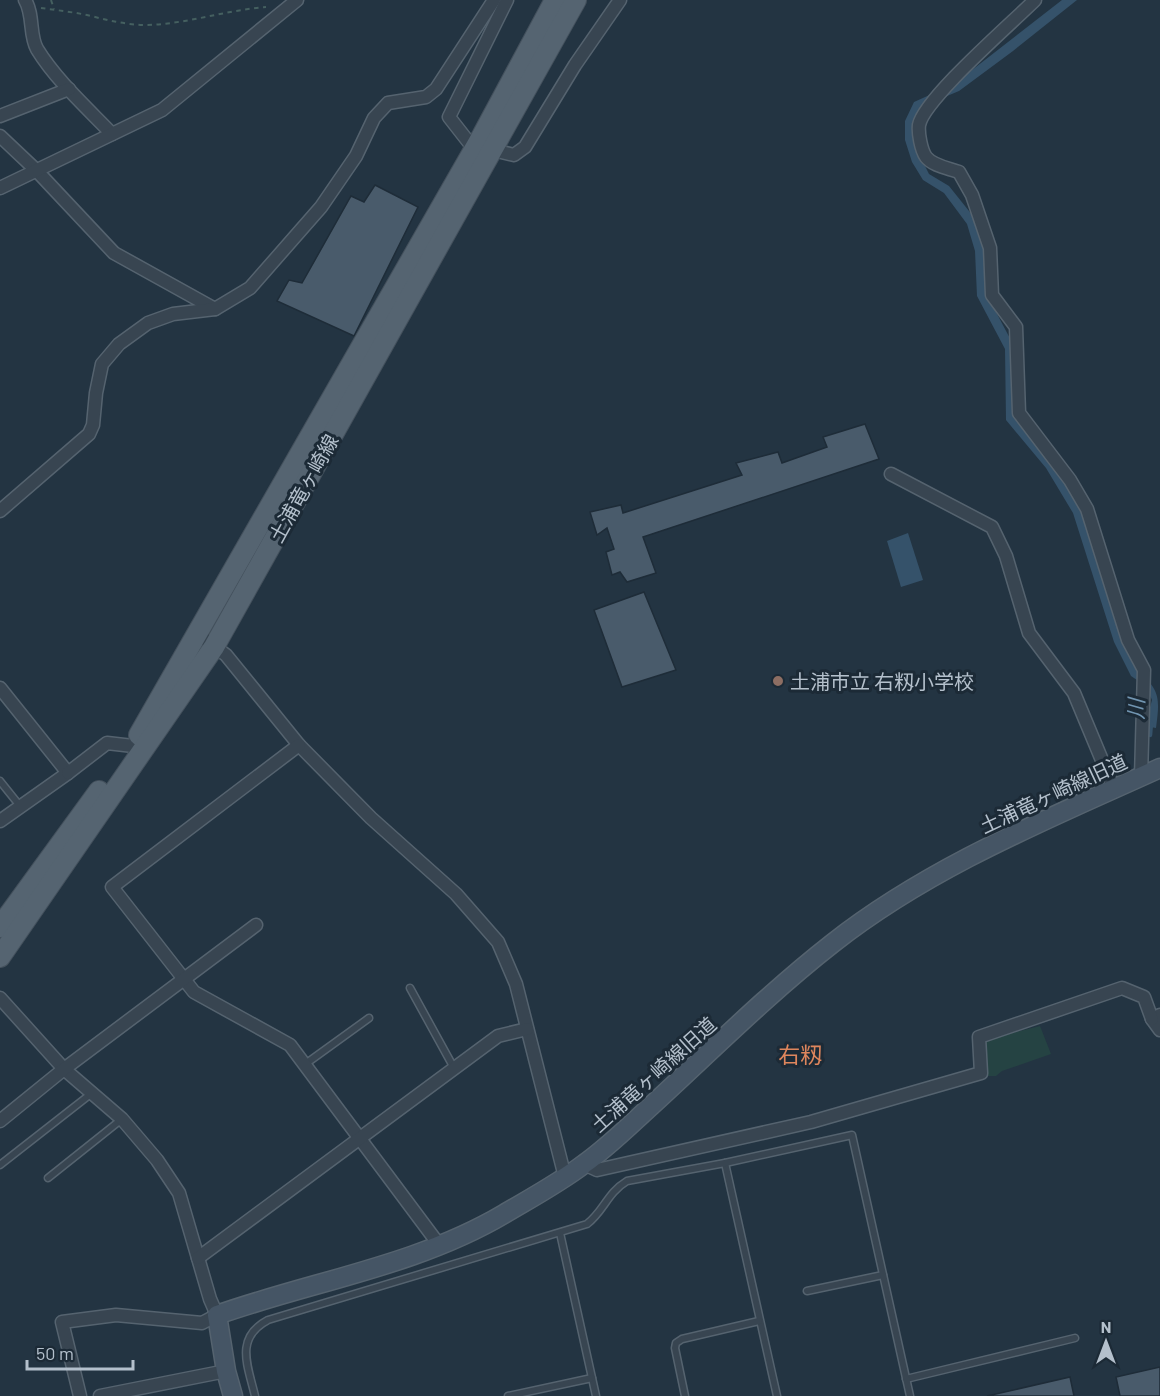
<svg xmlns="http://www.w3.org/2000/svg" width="1160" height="1396" viewBox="0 0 1160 1396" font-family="Barlow,'Noto Sans JP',sans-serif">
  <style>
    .green { fill: #254343 }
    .water { fill: #35526a }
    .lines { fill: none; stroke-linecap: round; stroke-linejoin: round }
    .stream { stroke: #35526a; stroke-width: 4.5 }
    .building { fill: #495b6b; stroke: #1e2c38; stroke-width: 1.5 }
    .lane-casing { stroke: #55636f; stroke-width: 9 }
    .street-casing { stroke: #55636f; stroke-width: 15 }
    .secondary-casing { stroke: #55636f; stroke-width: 21 }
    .primary-casing { stroke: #44515d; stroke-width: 22 }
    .path { stroke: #456060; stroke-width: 2; stroke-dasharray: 4.5 4.5; stroke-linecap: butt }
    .lane { stroke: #384551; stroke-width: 6 }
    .street { stroke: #384551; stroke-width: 12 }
    .secondary { stroke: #455565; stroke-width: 18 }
    .primary { stroke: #556471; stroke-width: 20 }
    .education-dot { fill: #8d6e63; stroke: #1c2a36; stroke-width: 2 }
    .labels { text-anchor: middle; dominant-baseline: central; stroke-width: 6; stroke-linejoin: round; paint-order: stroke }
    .street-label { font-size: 20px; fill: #b4c0cc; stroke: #1c2a36 }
    .poi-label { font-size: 20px; fill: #b4c0cc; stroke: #1c2a36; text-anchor: start }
    .water-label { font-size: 21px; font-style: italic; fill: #7195b1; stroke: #1c2a36 }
    .quarter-label { font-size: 22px; fill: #de865d; stroke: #1c2a36 }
  </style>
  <rect width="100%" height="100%" fill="#233442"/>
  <polygon class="green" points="1040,1026 1051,1054 1002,1071 996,1076 986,1076 984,1040"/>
  <g class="water">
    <path d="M1062,0H1077L1013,51L959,91L921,107L914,124L921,158L929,174L949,186L977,221L985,249L987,295L1014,346L1015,415L1053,462L1082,509L1091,542L1099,559L1139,671C1160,691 1160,698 1156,728L1145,726L1152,700L1146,686L1131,676L1114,642L1073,513L1046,468L1006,420L1005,349L977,296L975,251L967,224L944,193L923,180L912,162L905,140V121L914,102L954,84Z"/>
    <polygon points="908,533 923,580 901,587 887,541"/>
  </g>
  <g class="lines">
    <polyline class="stream" points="1150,735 1151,723"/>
  </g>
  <g class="building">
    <polygon points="375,185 418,207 354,336 277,301 289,280 302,283 351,196 364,202"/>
    <polygon points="865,424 879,459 643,537 656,573 627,582 620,572 612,575 606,552 614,549 607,528 597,535 590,512 621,505 623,513 742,475 736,463 778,452 782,463 827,447 823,437"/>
    <polygon points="644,592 676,670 622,687 594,610"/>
    <polygon points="1160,1367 1160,1396 1120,1396 1116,1377"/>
    <polygon points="1070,1377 1074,1396 987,1396"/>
  </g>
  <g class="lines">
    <defs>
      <g id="lane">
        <polyline points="0,781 20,806"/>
        <polyline points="410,988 454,1068"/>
        <polyline points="304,1065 369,1018"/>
        <polyline points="725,1163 777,1396"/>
        <polyline points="0,1165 92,1093"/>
        <polyline points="48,1178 122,1119"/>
        <polyline points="560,1233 596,1396"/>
        <polyline points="807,1291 883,1275"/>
        <polyline points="906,1379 1075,1338"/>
        <path d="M255,1396C248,1366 234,1338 268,1320L587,1224C604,1211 607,1193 627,1181L725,1163L852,1135L910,1396"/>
        <polyline points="508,1396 592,1378"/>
        <polyline points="685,1396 675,1348 676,1343 682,1339 759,1321"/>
      </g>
      <g id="street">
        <path d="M25,0C34,15 29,35 37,49C56,80 87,108 112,134"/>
        <path d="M1035,0C1012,23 924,99 919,125C918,133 921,150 926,157C933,166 948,168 959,172L972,195L990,248L992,295L1016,327L1019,413L1070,480L1087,509L1128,640L1144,670L1141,777"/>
        <polyline points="0,116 69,89"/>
        <polyline points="0,136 36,170 114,253 215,309"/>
        <polyline points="474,149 449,117 507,0"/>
        <polyline points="493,150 514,155 525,147 575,65 620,0"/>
        <polyline points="0,188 162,110 297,0"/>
        <polyline points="891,474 992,527 1006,556 1029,633 1074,693 1114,789"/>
        <polyline points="0,511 89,434 93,425 96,393 102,364 119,344 148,323 173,314 215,309 250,288 321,207 356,156 374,118 388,103 426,97 436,89 494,0"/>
        <polyline points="198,634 226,655 299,745 371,818 456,894 498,942 516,984 565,1177"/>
        <polyline points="0,688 68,773 0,821"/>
        <polyline points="299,745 112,887 194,992 290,1045 440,1246"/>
        <polyline points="68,773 107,743 133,746"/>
        <polyline points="0,998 64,1069 122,1119 157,1160 179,1193 210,1299 217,1315 202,1323 116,1315 62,1322 80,1396"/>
        <polyline points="1160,1015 1152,1019 1160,1030"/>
        <polyline points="0,1121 64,1069 256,925"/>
        <polyline points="584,1164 597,1170 811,1122 981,1073 979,1037 1122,988 1144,997 1152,1019"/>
        <polyline points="198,1258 498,1036 527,1029"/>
        <polyline points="100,1396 226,1371"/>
      </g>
      <path id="secondary" d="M233,1396L226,1371L217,1315C313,1281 416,1266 504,1214C531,1198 559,1183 584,1164C608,1147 629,1126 651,1106C711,1051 769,993 833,943C931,866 1048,819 1160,768"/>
      <g id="primary">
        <polyline points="139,735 482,136 555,0"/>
        <polyline points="0,927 99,791"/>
        <polyline points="0,957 214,647 576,0"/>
      </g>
    </defs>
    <use href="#lane" class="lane-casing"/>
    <use href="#street" class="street-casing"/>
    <use href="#secondary" class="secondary-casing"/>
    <use href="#primary" class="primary-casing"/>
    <g class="path">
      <polyline points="51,0 54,9"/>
      <path d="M41,8C56,10 72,12 87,15C107,20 126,25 147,25C187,24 226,10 266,7"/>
    </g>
    <use href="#lane" class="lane"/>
    <use href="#street" class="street"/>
    <use href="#secondary" class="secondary"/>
    <use href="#primary" class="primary"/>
  </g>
  <circle class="education-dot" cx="778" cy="681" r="6"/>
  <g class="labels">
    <g class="street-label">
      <text transform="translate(303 488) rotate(-61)">土浦竜ヶ崎線</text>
      <text transform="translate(1053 793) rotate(-25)">土浦竜ヶ崎線旧道</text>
      <text transform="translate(653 1074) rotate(-42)">土浦竜ヶ崎線旧道</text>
    </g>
    <g class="poi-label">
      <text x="790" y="681">土浦市立 右籾小学校</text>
    </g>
    <g class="water-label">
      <text transform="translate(1135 709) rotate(-88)">川</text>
    </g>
    <g class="quarter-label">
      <text x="800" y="1054">右籾</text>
    </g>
  </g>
  <g transform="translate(1106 1342)" stroke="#1c2a36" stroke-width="4.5" paint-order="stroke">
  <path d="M0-4.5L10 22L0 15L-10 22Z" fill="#b4c0cc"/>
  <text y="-9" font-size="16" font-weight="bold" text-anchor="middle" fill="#b4c0cc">N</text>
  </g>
  <path d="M27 1360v9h106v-9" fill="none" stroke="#b4c0cc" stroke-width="3"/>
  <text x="36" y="1360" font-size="18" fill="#b4c0cc" stroke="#1c2a36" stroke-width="4.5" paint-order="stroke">50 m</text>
</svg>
